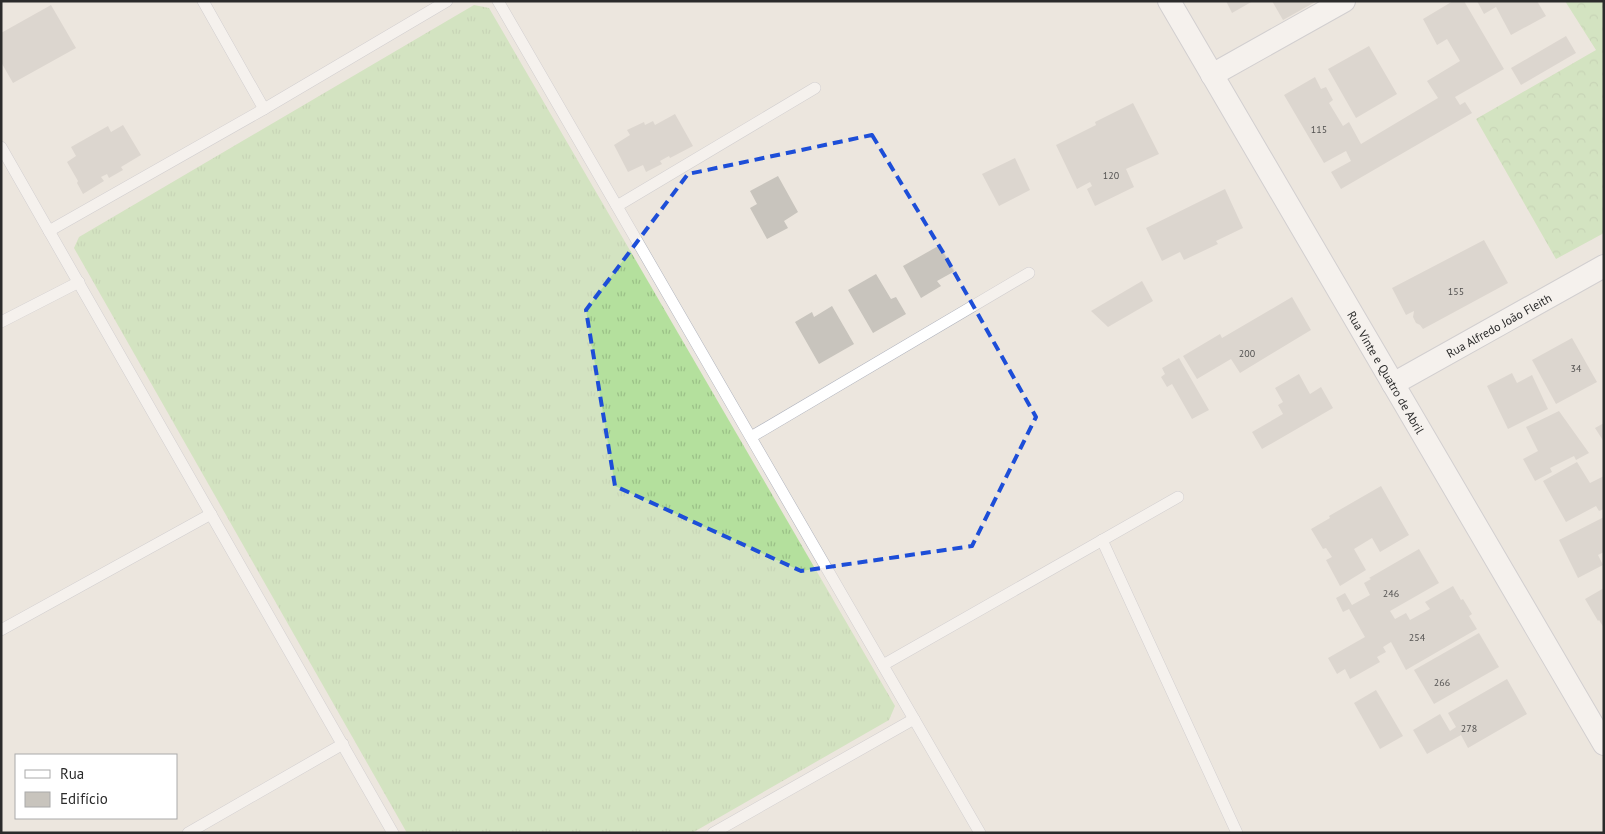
<svg xmlns="http://www.w3.org/2000/svg" width="1605" height="834" viewBox="0 0 1605 834" font-family="'PT Sans',sans-serif">
  <style>
    .grass { fill: url(#grass-tufts) }
    .forest { fill: url(#forest-crowns) }
    .building { fill: #c8c4bd }
    .lines { fill: none; stroke-linecap: round; stroke-linejoin: round }
    .service-casing { stroke: #b1b4be; stroke-width: 12 }
    .minor-casing { stroke: #b1b4be; stroke-width: 24 }
    .service { stroke: #fff; stroke-width: 11 }
    .minor { stroke: #fff; stroke-width: 22 }
    .marked { fill: none; stroke: #1d4ed8; stroke-width: 4; stroke-dasharray: 10 6; stroke-linejoin: round }
    .labels { text-anchor: middle; dominant-baseline: central; stroke-width: 4.5; stroke-linejoin: round; paint-order: stroke }
    .number-label { font-size: 10px; fill: #525150 }
    .street-label { font-size: 12px; fill: #2b2b2b; stroke: #fff }
  </style>
  <defs>
    <pattern id="grass-tufts" width="24" height="20" patternUnits="userSpaceOnUse" patternTransform="scale(1.25)"><rect width="24" height="20" fill="#b4e09d"/><path d="M3 7l-1-3M5 7V3M7 7l1-3M15 17l-1-3M17 17v-4M19 17l1-3" fill="none" stroke="#9bc087"/></pattern>
    <pattern id="forest-crowns" width="20" height="18" patternUnits="userSpaceOnUse" patternTransform="scale(1.25)"><rect width="20" height="18" fill="#b4e09d"/><path d="M2 6a3 3 0 1 1 6 0M12 15a3 3 0 1 1 6 0" fill="none" stroke="#9bc087"/></pattern>
  </defs>
  <rect width="100%" height="100%" fill="#ece6de"/>
  <polygon class="grass" points="474,5 489,8 895,706 889,720 692,833 407,833 74,248 79,237"/>
  <polygon class="forest" points="1565,1 1604,1 1604,233 1556,259 1476,119 1596,50"/>
  <g class="building">
    <polygon points="1226,1 1253,1 1232,13"/>
    <polygon points="1272,1 1317,1 1283,20"/>
    <polygon points="1453,1 1464,1 1504,69 1455,97 1460,105 1465,102 1472,113 1341,189 1331,172 1351,161 1346,151 1324,163 1284,95 1315,77 1321,89 1326,87 1333,100 1329,103 1343,126 1349,122 1361,144 1438,98 1427,81 1460,61 1447,39 1437,45 1423,19"/>
    <polygon points="1477,1 1537,1 1546,16 1511,35 1496,7 1484,14"/>
    <polygon points="51,5 76,48 13,83 1,62 1,33"/>
    <polygon points="1566,36 1576,53 1521,85 1511,68"/>
    <polygon points="1369,46 1397,94 1356,118 1328,69"/>
    <polygon points="1133,103 1159,154 1126,169 1134,187 1095,206 1087,189 1092,186 1090,182 1077,189 1056,145 1096,125 1095,122"/>
    <polygon points="675,114 693,146 670,158 669,156 660,161 662,164 646,172 643,165 628,172 614,145 630,135 627,130 644,122 645,125 653,121 655,125"/>
    <polygon points="123,125 141,155 121,167 123,170 109,178 107,174 101,177 104,181 83,194 77,183 78,181 67,162 76,156 71,147 108,126 111,132"/>
    <polygon points="1015,158 1030,190 999,206 982,174"/>
    <polygon points="778,176 798,212 784,221 788,228 767,239 750,208 757,204 750,191"/>
    <polygon points="1225,189 1243,228 1216,241 1218,244 1184,260 1180,252 1162,261 1146,228"/>
    <polygon points="1484,240 1508,283 1423,329 1420,325 1416,323 1413,317 1414,311 1406,315 1392,288"/>
    <polygon points="940,245 955,271 937,281 941,286 921,298 903,266"/>
    <polygon points="876,274 891,299 896,297 906,314 873,333 848,290"/>
    <polygon points="1142,281 1153,301 1108,327 1091,311"/>
    <polygon points="1292,297 1311,330 1240,373 1231,359 1197,379 1183,356 1220,334 1222,338"/>
    <polygon points="832,306 854,344 819,364 795,322 812,312 814,317"/>
    <polygon points="1572,338 1597,382 1556,404 1532,360"/>
    <polygon points="1179,358 1209,410 1192,419 1172,384 1167,387 1161,377 1165,374 1162,368"/>
    <polygon points="1512,373 1517,383 1532,375 1548,409 1508,429 1487,386"/>
    <polygon points="1299,374 1310,394 1321,387 1333,408 1262,449 1252,432 1283,414 1278,405 1283,402 1275,388"/>
    <polygon points="1559,411 1589,453 1576,460 1574,456 1550,468 1552,472 1535,481 1523,459 1538,451 1526,427"/>
    <polygon points="1604,423 1604,442 1595,428"/>
    <polygon points="1577,462 1590,483 1604,476 1604,509 1599,511 1596,506 1566,522 1543,481"/>
    <polygon points="1381,486 1409,535 1380,552 1372,538 1354,549 1366,570 1340,586 1326,560 1332,557 1326,548 1323,549 1311,529 1330,518 1329,516"/>
    <polygon points="1604,517 1604,552 1598,555 1603,565 1578,578 1559,540"/>
    <polygon points="1419,549 1439,583 1390,611 1395,619 1406,613 1410,620 1430,609 1425,602 1453,586 1461,600 1463,599 1472,614 1469,616 1477,629 1406,670 1391,642 1383,647 1386,652 1377,657 1380,662 1350,679 1345,669 1337,674 1328,658 1365,637 1349,609 1343,612 1336,598 1345,593 1352,605 1370,595 1364,583 1371,579 1369,578"/>
    <polygon points="1604,588 1604,628 1599,620 1598,621 1585,599"/>
    <polygon points="1479,633 1499,667 1434,704 1414,670"/>
    <polygon points="1507,679 1527,714 1468,748 1461,735 1427,754 1413,730 1440,714 1450,731 1456,727 1448,713"/>
    <polygon points="1376,690 1403,736 1380,749 1354,703"/>
  </g>
  <g class="lines">
    <defs>
      <g id="service">
        <polyline points="203,1 264,109"/>
        <polyline points="498,1 980,833"/>
        <polyline points="1,147 393,833"/>
        <polyline points="617,206 815,88"/>
        <polyline points="49,231 264,109 447,1"/>
        <polyline points="1,322 79,282"/>
        <polyline points="751,437 1029,273"/>
        <polyline points="1102,540 1237,833"/>
        <polyline points="1,630 211,514"/>
        <polyline points="883,665 1178,497"/>
        <polyline points="188,833 343,744"/>
        <polyline points="713,833 914,719"/>
      </g>
      <g id="minor">
        <path id="s1" d="M1169,1L1604,744"/>
        <polyline points="1212,75 1344,1"/>
        <path id="s2" d="M1393,384L1604,266"/>
      </g>
    </defs>
    <use href="#service" class="service-casing"/>
    <use href="#minor" class="minor-casing"/>
    <use href="#service" class="service"/>
    <use href="#minor" class="minor"/>
  </g>
  <path d="M0 0H1605V834H0ZM872,135L944,254L1036,417L972,546L801,571L615,486L586,310L688,174Z" fill="#ece6de" fill-opacity=".55" fill-rule="evenodd"/>
  <path class="marked" d="M872,135L944,254L1036,417L972,546L801,571L615,486L586,310L688,174Z"/>
  <g class="labels">
    <g class="number-label">
      <text x="1319" y="129">115</text>
      <text x="1111" y="175">120</text>
      <text x="1456" y="291">155</text>
      <text x="1247" y="353">200</text>
      <text x="1576" y="368">34</text>
      <text x="1391" y="593">246</text>
      <text x="1417" y="637">254</text>
      <text x="1442" y="682">266</text>
      <text x="1469" y="728">278</text>
    </g>
    <g class="street-label">
      <text stroke="none"><textPath href="#s2" startOffset="121">Rua Alfredo João Fleith</textPath></text>
      <text stroke="none"><textPath href="#s1" startOffset="430">Rua Vinte e Quatro de Abril</textPath></text>
    </g>
  </g>
  <rect width="1605" height="834" fill="none" stroke="#2b2b2b" stroke-width="5"/>
  <rect x="15" y="754" width="162" height="65" fill="#ffffff" stroke="#aaaaaa"/>
  <rect x="25" y="770" width="25" height="8" fill="#ffffff" stroke="#aaaaaa"/>
  <text x="60" y="779" font-size="15" fill="#2b2b2b">Rua</text>
  <rect x="25" y="792" width="25" height="15" fill="#c8c4bd" stroke="#aaaaaa"/>
  <text x="60" y="804" font-size="15" fill="#2b2b2b">Edifício</text>
</svg>
